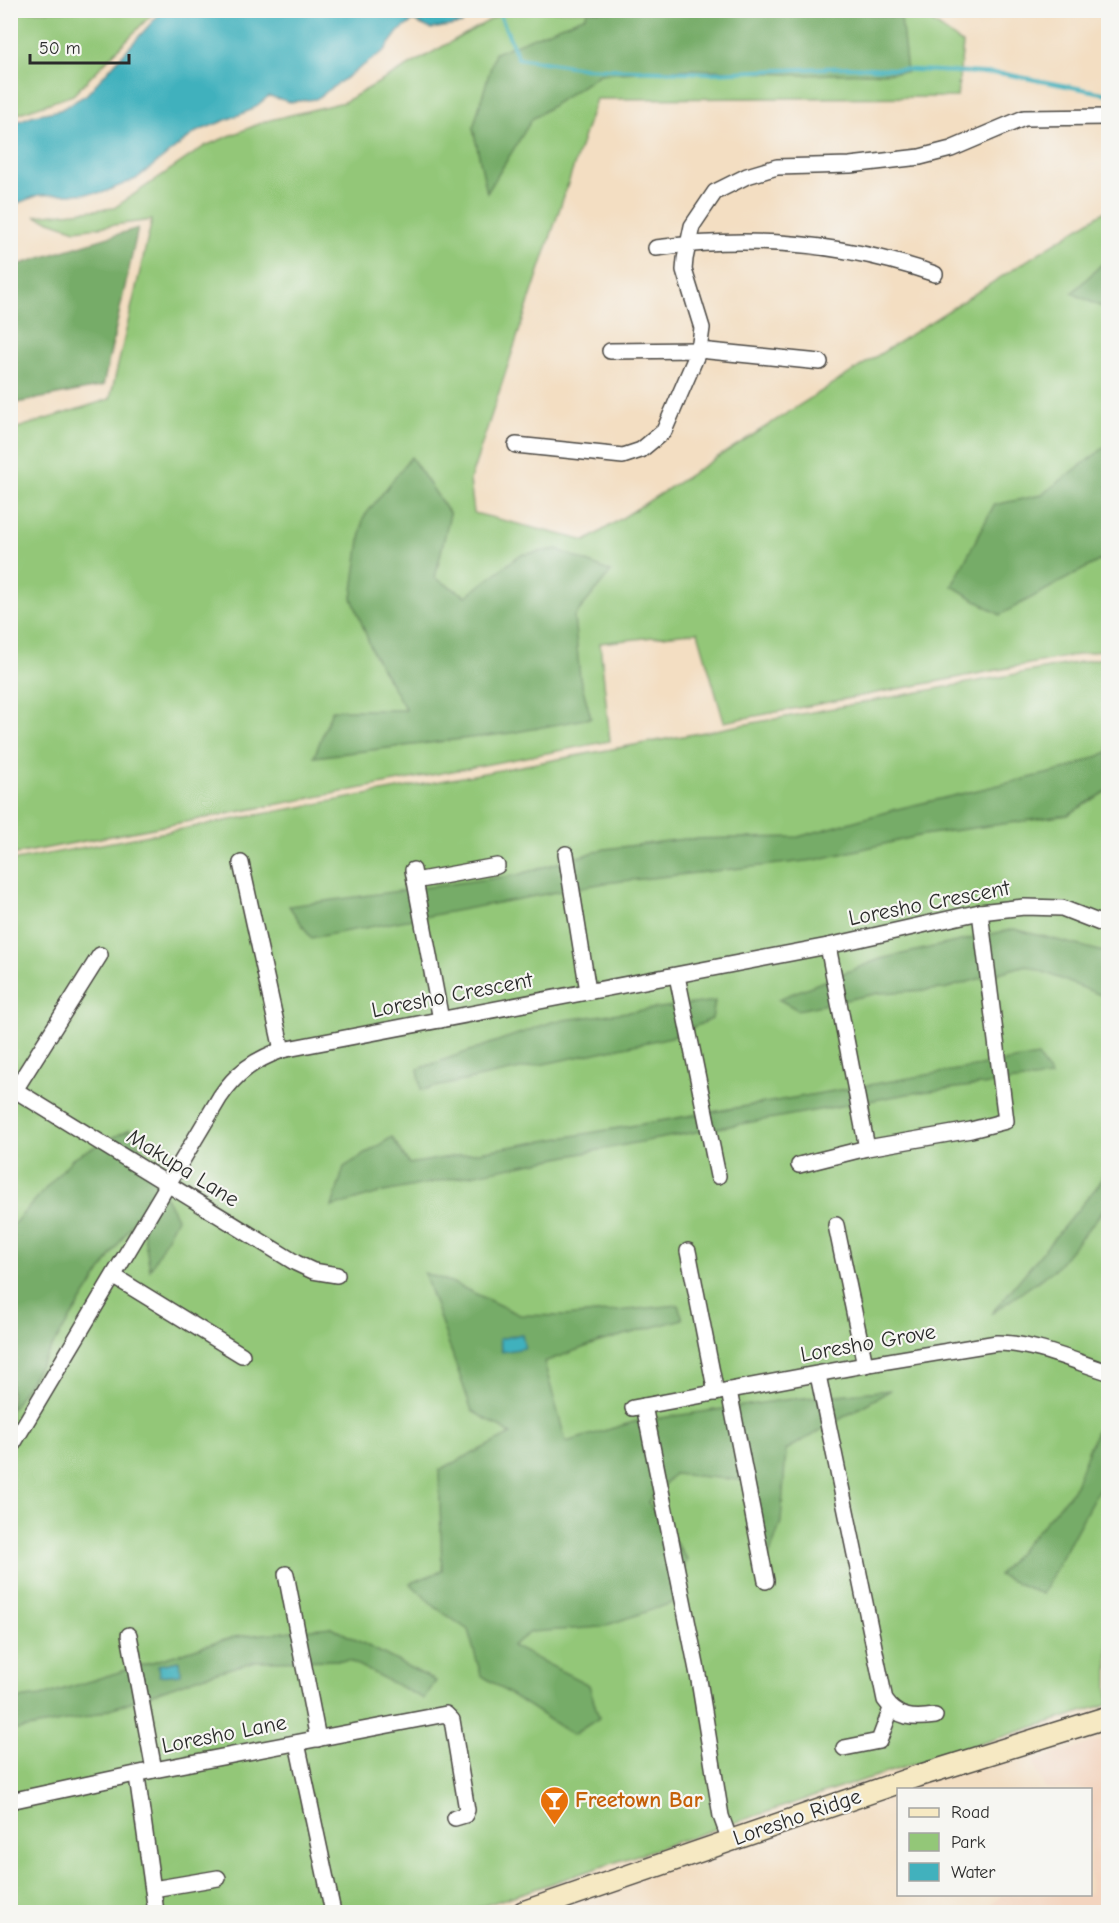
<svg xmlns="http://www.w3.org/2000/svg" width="1119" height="1923" viewBox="0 0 1119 1923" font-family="'Comic Neue',sans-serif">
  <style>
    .built { fill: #f3d4bf }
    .green { fill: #93c778; stroke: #5f7952; stroke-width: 1.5 }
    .forest { fill: #76ac68; stroke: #506c4a; stroke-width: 1.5 }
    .water { fill: #41b1bd; stroke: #366e74; stroke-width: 1.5 }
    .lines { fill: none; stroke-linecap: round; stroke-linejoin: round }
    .stream { stroke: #41b1bd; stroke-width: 4 }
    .street-casing { stroke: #494642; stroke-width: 18 }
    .secondary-casing { stroke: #494642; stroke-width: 24 }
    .street { stroke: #fff; stroke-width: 15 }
    .secondary { stroke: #f6e9c3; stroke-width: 21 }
    .labels { text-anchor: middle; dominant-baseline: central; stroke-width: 4.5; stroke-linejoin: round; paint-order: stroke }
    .street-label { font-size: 22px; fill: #2b2b2b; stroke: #f6f6f2 }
    .food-label { font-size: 22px; font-weight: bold; fill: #c56008; stroke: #f6f6f2; text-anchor: start }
  </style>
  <rect width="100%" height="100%" fill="#f6f6f2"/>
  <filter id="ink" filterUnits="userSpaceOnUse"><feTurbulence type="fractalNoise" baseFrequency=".0167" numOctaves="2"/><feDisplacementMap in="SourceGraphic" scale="12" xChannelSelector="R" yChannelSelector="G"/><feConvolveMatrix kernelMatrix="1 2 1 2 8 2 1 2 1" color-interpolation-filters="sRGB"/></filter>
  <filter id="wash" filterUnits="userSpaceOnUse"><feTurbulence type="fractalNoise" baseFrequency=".008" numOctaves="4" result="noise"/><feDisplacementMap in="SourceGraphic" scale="24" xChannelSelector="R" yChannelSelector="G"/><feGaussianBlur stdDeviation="1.35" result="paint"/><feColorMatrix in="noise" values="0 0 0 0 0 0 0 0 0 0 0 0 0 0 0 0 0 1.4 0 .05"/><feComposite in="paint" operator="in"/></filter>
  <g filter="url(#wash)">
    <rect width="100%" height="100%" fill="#f3dec2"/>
    <polygon class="built" points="1108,1738 1108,1912 985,1912 1001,1895 1090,1894 1090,1790 1045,1789 1033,1761"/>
    <g class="green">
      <polygon points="11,11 155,11 73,95 11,116"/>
      <polygon points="506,11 917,11 963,44 957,97 596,99 470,480 474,513 586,541 1108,209 1108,649 724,722 698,632 600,643 610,741 11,855 11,430 110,399 152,220 76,230 35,216 114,208 205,146 266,121 344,102"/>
      <polygon points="1108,657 1108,1704 870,1778 465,1912 11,1912 10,861"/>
    </g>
    <g class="forest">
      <polygon points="849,11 901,18 907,72 802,75 694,69 600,74 532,119 487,193 473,128 495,53 586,16 587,11"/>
      <polygon points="138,228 103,386 11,404 11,267"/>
      <polygon points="1108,258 1108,310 1072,293"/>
      <polygon points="1108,445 1108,556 1000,615 952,586 994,505 1041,495"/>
      <polygon points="411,457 450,514 435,578 466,596 520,555 557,549 611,572 574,617 580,678 591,718 511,733 314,757 332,710 406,710 373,653 352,598 363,518"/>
      <polygon points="1108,752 1108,790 1068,815 923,835 815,860 605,883 311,938 289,906 517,875 605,849 684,839 798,837 897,809 1067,769"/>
      <polygon points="1014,929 1108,953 1108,998 1026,965 944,989 879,993 798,1010 778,999 880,959"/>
      <polygon points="715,1001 712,1019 671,1037 421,1090 418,1069 555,1021"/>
      <polygon points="1038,1056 1051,1077 913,1093 635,1143 379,1193 332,1207 344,1167 392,1137 409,1164"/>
      <polygon points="130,1129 177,1218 150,1270 140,1211 11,1410 11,1227 74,1157"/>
      <polygon points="1108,1156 1108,1205 1055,1269 991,1314 1100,1183"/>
      <polygon points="424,1273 451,1282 520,1315 565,1316 678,1305 683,1319 599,1342 544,1362 566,1442 634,1422 783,1400 891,1390 786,1450 781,1522 765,1568 751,1481 674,1474 648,1502 687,1559 675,1602 601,1627 531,1632 512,1646 589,1685 599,1718 573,1735 481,1675 468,1630 435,1607 410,1583 442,1571 439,1470 511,1434 472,1411"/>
      <polygon points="1108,1401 1108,1502 1099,1489 1042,1594 998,1575 1073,1490"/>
      <polygon points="331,1627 436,1681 424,1699 348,1660 256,1661 203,1676 88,1717 11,1731 10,1700 41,1696 234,1637"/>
    </g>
    <g class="water">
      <polygon points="163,10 464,10 464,11 462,24 431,29 413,21 398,32 384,51 316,99 290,102 269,96 251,110 196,132 136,179 102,193 39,195 15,204 11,213 11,124 34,115 60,110 86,95"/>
      <polygon points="522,1334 525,1348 502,1352 499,1339"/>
      <polygon points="180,1661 181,1674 159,1676 158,1665"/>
    </g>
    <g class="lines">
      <polyline class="stream" points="498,10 518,58 583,68 710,73 849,67 1005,74 1108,94"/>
    </g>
  </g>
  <g filter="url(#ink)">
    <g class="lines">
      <defs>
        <g id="street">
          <path d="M656,248C751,235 845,243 935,274"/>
          <polyline points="610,351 699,350 820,362"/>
          <polyline points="516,445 623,456 641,450 664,431 699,350 702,328 684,270 685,259 692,226 715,192 747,176 777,167 850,165 920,157 951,149 1024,118 1108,117"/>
          <polyline points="566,854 588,991"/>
          <polyline points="241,863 282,1050"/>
          <polyline points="413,870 441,1020"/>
          <polyline points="415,881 497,866"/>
          <polyline points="828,946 867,1148"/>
          <polyline points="677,976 718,1176"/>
          <polyline points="10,1087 296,1263 313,1271 337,1275"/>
          <polyline points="15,1090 100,955"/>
          <polyline points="799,1165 867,1148 971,1130 1006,1121 980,912"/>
          <polyline points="836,1225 865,1365"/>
          <polyline points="688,1251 716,1393"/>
          <polyline points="115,1277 242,1355"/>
          <path d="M818,1375L885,1700C898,1719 914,1719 935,1716"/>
          <polyline points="729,1391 766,1581"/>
          <polyline points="644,1406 699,1680 721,1816 730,1841"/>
          <path d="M633,1408L870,1364L997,1343C1034,1343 1073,1361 1108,1372"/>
          <path d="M10,1449L220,1097C236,1073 254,1060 282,1050L828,946L980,912L1024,907L1062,908L1108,926"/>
          <polyline points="286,1574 318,1739"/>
          <polyline points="129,1635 154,1770"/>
          <polyline points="297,1743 333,1912"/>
          <polyline points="844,1748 879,1741 891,1709"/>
          <polyline points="137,1776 156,1912"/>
          <polyline points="10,1801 154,1770 446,1714 452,1720 467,1810 465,1815 455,1818"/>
          <polyline points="153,1889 218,1878"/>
        </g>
        <polyline id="secondary" points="523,1912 918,1776 1108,1717"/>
      </defs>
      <use href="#street" class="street-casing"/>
      <use href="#secondary" class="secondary-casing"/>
      <use href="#street" class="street"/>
      <use href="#secondary" class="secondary"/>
    </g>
  </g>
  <defs>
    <symbol id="bar-pin" viewBox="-11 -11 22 30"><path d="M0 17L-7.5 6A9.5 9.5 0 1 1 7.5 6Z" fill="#e8710a" stroke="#f6f6f2"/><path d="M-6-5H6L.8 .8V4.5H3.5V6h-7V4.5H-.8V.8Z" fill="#fff"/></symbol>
  </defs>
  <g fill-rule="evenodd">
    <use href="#bar-pin" x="538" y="1784" width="33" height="45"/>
  </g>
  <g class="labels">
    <g class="street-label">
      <text transform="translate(929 903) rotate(-11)">Loresho Crescent</text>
      <text transform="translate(452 995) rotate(-11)">Loresho Crescent</text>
      <text transform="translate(183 1168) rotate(32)">Makupa Lane</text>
      <text transform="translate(868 1343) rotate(-10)">Loresho Grove</text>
      <text transform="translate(224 1734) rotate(-11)">Loresho Lane</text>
      <text transform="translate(797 1817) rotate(-19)">Loresho Ridge</text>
    </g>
    <g class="food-label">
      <text x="575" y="1800">Freetown Bar</text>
    </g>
  </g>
  <rect width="1119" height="1923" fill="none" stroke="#f6f6f2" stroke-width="36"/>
  <rect x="897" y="1788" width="195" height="108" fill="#f6f6f2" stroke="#a5a5a2" stroke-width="1.5"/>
  <rect x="909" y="1808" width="30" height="9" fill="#f6e9c3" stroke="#a5a5a2" stroke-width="1.5"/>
  <text x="951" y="1818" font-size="18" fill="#2b2b2b">Road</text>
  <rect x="909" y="1833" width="30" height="18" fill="#93c778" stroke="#a5a5a2" stroke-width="1.5"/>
  <text x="951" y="1848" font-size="18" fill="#2b2b2b">Park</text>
  <rect x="909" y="1863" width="30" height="18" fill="#41b1bd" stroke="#a5a5a2" stroke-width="1.5"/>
  <text x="951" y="1878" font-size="18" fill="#2b2b2b">Water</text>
  <path d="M30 54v9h99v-9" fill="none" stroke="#2b2b2b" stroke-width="3"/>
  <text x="39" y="54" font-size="18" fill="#2b2b2b" stroke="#f6f6f2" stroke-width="4.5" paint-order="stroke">50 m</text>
</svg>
